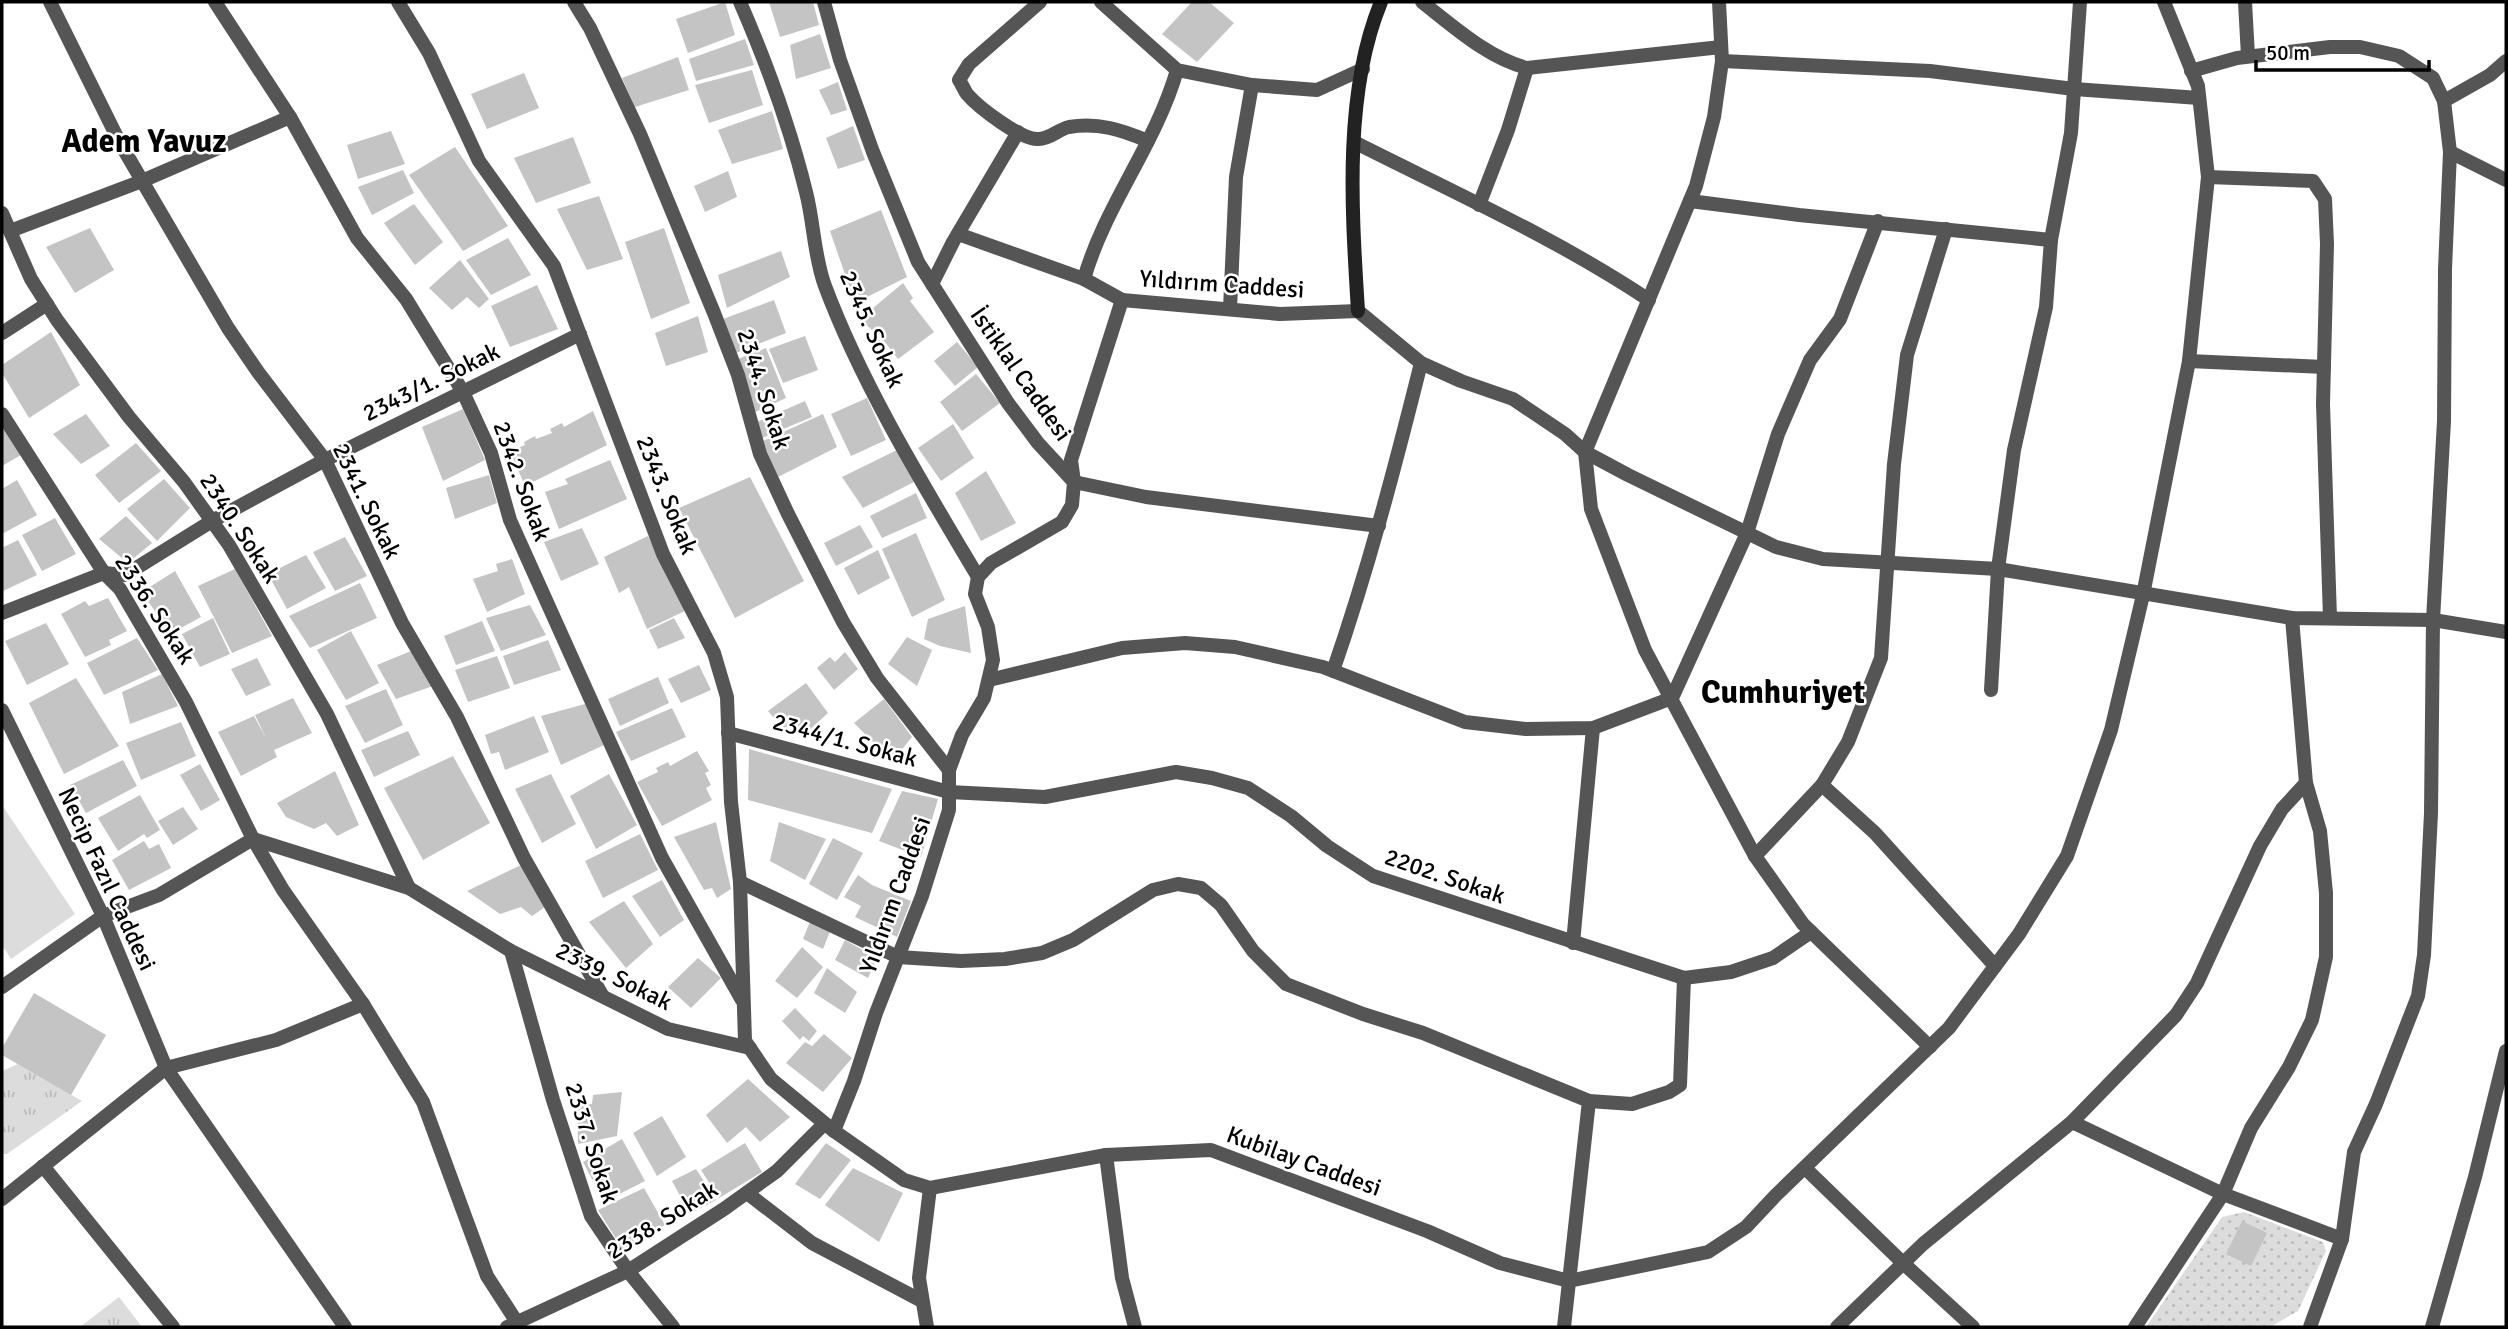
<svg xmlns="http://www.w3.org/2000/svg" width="2508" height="1329" viewBox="0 0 2508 1329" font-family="Signika,sans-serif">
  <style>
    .grass { fill: url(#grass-tufts) }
    .park { fill: url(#park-dots) }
    .pitch { fill: #dcdcdc }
    .building { fill: #c4c4c4 }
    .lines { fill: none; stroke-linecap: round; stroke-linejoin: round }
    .street { stroke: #555; stroke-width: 14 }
    .secondary { stroke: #222; stroke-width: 14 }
    .labels { text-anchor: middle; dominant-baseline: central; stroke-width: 5; stroke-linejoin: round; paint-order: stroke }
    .street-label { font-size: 24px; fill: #000; stroke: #fff }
    .district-label { font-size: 32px; font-weight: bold; fill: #000; stroke: #fff }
  </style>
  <defs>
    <pattern id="grass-tufts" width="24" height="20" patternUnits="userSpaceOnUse" patternTransform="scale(1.75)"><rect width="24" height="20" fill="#dcdcdc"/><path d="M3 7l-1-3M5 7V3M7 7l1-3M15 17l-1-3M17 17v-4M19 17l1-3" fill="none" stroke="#bbb"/></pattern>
    <pattern id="park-dots" width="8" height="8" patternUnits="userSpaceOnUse" patternTransform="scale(1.75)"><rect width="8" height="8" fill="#dcdcdc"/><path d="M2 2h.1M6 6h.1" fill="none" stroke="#bbb" stroke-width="1.8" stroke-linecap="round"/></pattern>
  </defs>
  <rect width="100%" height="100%" fill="#fff"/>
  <g class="grass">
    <polygon points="18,1064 82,1101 7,1154 2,1154 2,1071"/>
    <polygon points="119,1297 142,1327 80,1327"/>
  </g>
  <polygon class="park" points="2244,1212 2323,1242 2326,1251 2298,1311 2270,1327 2146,1327 2222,1217"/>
  <polygon class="pitch" points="2,805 75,914 11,959 2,945"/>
  <g class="building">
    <polygon points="725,2 735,35 688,53 676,19"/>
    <polygon points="769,2 813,2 819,25 780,37"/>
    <polygon points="1192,2 1209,2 1234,23 1197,62 1162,34"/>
    <polygon points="820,34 831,68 796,79 790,45"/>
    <polygon points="745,39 754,65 696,81 689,59"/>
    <polygon points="678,57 689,90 635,107 622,78"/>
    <polygon points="752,70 763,105 709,123 695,85"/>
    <polygon points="524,73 539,108 487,129 471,94"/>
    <polygon points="838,82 847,110 831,115 819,90"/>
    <polygon points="772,111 783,149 732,164 718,130"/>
    <polygon points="853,126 865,160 838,169 826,138"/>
    <polygon points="391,131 405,164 358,179 347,145"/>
    <polygon points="573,137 591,183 536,203 514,158"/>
    <polygon points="455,147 508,226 463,251 409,175"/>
    <polygon points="403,170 414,193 372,215 358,187"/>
    <polygon points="728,171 737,197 705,212 694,186"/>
    <polygon points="599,196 623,259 587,270 557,209"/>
    <polygon points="414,204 443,242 415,265 384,223"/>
    <polygon points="881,210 907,277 855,303 830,231"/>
    <polygon points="90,228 114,270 75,293 46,247"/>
    <polygon points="664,228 690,303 651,319 625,242"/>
    <polygon points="508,238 531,275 491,295 466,260"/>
    <polygon points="781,251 790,277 727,308 718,275"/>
    <polygon points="460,260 489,299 479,308 467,297 452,310 429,288"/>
    <polygon points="903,283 913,298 910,301 934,332 898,359 874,328 872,330 860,319"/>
    <polygon points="537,285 558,329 510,347 491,306"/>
    <polygon points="774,300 786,333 736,353 723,319"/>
    <polygon points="698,316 708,352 666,366 655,333"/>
    <polygon points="51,332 80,385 29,418 2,373 2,365"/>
    <polygon points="805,336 818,370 783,383 769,349"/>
    <polygon points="957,342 978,367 955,386 934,361"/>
    <polygon points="766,348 786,398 753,413 735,360"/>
    <polygon points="976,374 1000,403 962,431 940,402"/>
    <polygon points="867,398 886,440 851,456 831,414"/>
    <polygon points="805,401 812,417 762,438 757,422"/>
    <polygon points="463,409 485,460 443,481 422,427"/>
    <polygon points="593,411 607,445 525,486 510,451 525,445 524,442 535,436 536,439 552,433 550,429 562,423 564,427"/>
    <polygon points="86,414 110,446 81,464 53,434"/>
    <polygon points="823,414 837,447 778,477 761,442"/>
    <polygon points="953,424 974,458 941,481 918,448"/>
    <polygon points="2,426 21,455 2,466"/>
    <polygon points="136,443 161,471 119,503 95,475"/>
    <polygon points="897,450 914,482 863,508 842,477"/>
    <polygon points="610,460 627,499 559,529 545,492 568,484 565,479"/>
    <polygon points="986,471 1016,523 981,541 955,493"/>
    <polygon points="489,475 497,503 455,519 446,488"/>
    <polygon points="750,477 804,581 735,618 679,508"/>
    <polygon points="164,479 190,508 157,541 127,509"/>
    <polygon points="17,480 37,515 2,534 2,489"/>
    <polygon points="916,493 927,518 882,538 870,516"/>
    <polygon points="126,516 152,543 128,563 99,539"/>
    <polygon points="55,518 76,554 42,571 22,535"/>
    <polygon points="860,525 873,547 836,566 824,543"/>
    <polygon points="582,528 599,564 561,581 544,542"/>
    <polygon points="916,533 945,600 912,617 882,549"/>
    <polygon points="648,536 685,611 647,629 629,587 619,593 604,557"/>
    <polygon points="345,537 367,576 335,591 313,552"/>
    <polygon points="18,540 37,575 3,591 2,548"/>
    <polygon points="878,550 890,578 858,595 844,568"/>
    <polygon points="306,555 326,588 287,609 268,574"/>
    <polygon points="512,559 525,594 487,612 473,579 498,571 496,564"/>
    <polygon points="235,569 272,636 232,653 198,586"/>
    <polygon points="175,571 201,617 170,634 142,592"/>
    <polygon points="360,583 377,618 310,648 289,616"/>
    <polygon points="108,598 127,631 109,640 111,645 85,657 61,614 85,601 89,606"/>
    <polygon points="530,605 546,635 501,651 486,618"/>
    <polygon points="965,606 971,653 940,646 924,639 928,619"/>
    <polygon points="213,618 230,654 200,667 182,634"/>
    <polygon points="674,618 685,638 658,649 649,630"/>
    <polygon points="482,621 495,651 456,665 444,636"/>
    <polygon points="46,623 69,664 27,685 5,641"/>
    <polygon points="351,631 379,683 346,700 317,650"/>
    <polygon points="907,637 932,650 917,686 888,664"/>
    <polygon points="137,638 158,670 104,695 87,663"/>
    <polygon points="548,640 561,670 514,685 503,656"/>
    <polygon points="411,651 433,686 396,699 377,665"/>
    <polygon points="845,652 858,669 834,690 817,668 830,657 835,662"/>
    <polygon points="497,656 510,688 468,702 455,670"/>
    <polygon points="257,658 271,685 246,696 231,669"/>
    <polygon points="699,665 711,690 681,703 668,679"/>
    <polygon points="162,674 178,706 130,724 122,692"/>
    <polygon points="658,677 669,703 620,726 608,699"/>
    <polygon points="76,678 119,746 64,774 29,703"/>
    <polygon points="806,683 828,713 804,735 792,723 783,729 768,711"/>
    <polygon points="386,689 403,725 365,743 345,706"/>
    <polygon points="293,698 312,733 274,750 277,757 241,776 218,732 254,716 266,738 255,715"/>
    <polygon points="884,699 912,737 895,758 886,750 883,752 854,723"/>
    <polygon points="585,704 604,745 561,765 541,716"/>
    <polygon points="672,708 686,737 631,761 616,732"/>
    <polygon points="534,716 549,752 505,770 499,752 491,754 485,735"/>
    <polygon points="181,722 196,756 141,780 126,743"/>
    <polygon points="408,731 420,755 374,777 361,750"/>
    <polygon points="749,749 892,789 872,833 748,800"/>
    <polygon points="697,751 709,771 705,773 711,785 706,788 712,800 662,826 637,782 658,772 656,768 668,762 670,766"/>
    <polygon points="453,756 490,823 423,860 384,788"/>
    <polygon points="123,760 137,786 86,813 70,785"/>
    <polygon points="200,764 220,800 201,811 180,775"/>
    <polygon points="335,771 359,825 337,836 326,823 314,829 286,817 277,803"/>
    <polygon points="551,774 576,824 542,843 515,789"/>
    <polygon points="609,774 637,825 596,849 570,796"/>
    <polygon points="902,791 938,799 921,857 879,841"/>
    <polygon points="140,795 160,830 147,838 144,834 118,851 98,818"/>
    <polygon points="183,807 198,829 173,845 158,821"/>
    <polygon points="716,822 731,889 717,898 712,888 704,890 674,837"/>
    <polygon points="779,822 826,839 805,880 770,861"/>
    <polygon points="640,834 658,870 603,898 585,861"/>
    <polygon points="833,838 863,853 837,900 809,884"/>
    <polygon points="144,841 149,849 159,844 171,868 129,890 112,860"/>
    <polygon points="521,865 545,907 532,916 521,907 500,914 467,891"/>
    <polygon points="858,875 872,885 911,901 897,937 855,917 861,906 844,897"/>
    <polygon points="662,880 684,920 660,937 632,896"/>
    <polygon points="624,901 653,944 626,968 589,922"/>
    <polygon points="811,919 831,929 823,949 803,939"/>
    <polygon points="845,940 877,958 868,978 835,960"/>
    <polygon points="802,947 823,967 797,998 775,981"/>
    <polygon points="698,958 721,978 691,1008 668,987"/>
    <polygon points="827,968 857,992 845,1013 814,993"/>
    <polygon points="34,993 106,1035 71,1095 2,1055 2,1048"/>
    <polygon points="795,1008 817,1031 809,1041 803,1036 800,1040 782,1021"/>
    <polygon points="824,1034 852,1058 823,1092 786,1063 805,1042 812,1046"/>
    <polygon points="748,1079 790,1117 760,1142 746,1127 727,1143 706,1115"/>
    <polygon points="622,1092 617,1136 578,1144 577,1106 592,1104 593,1095"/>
    <polygon points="662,1116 686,1157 657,1176 633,1133"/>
    <polygon points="622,1139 645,1181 604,1202 583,1162"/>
    <polygon points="745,1143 762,1172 719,1198 701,1170"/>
    <polygon points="826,1143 851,1160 820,1199 795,1184"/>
    <polygon points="853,1168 903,1193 879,1242 825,1205"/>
    <polygon points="696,1169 716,1200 690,1214 672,1181"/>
    <polygon points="644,1188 665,1225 623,1250 598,1210"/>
    <polygon points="2242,1221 2267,1233 2251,1266 2226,1254"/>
  </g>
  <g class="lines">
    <g class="street">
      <polyline points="50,2 120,143 228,328 258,372 325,460 402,623 457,717 524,858 602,995"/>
      <polyline points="215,2 290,117 357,238 406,299 463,392 491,453 510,520 662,858 742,1000"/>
      <polyline points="398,2 429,53 479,161 554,266 663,554 714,653 727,697 731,802 740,882 745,1041 771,1079 834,1131 904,1180 930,1188 1106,1155 1211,1150 1427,1231 1500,1263 1569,1281 1708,1252 1746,1227 1775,1196 1949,1028 2019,934 2067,856 2111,730 2143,595 2189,361 2208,177 2198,86 2164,2"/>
      <polyline points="574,2 590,28 640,134 714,313 738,375 760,454 788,514 843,622 877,678 949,770"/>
      <path d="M740,2C767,64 790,127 806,192C814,223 814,257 825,286C862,385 924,486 978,577"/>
      <polyline points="824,2 840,60 873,152 918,262 1008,403 1038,443 1074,482 1146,497 1379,526"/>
      <path d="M1040,2L969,64L959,80C962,84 964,90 967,94C978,107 1022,141 1039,139C1050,139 1059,129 1069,127C1098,122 1122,130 1148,141"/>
      <polyline points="1101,2 1177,70 1252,85 1317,90 1363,69"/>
      <path d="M1422,2C1454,27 1488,58 1527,68L1721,47"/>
      <polyline points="1719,2 1722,61 1714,117 1696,186 1585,452 1591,509 1645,650 1755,856 1803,924 1930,1047"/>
      <polyline points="2245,2 2248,56"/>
      <polyline points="1722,61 1930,71 2074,89 2199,98"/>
      <polyline points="2191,71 2237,58 2330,47 2360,47 2399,56 2433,78 2444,101 2450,152 2445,269 2444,421 2433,620 2431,813 2424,955 2418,996 2376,1104 2354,1152 2342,1239 2310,1327"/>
      <polyline points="2444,101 2490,75 2506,61"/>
      <path d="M1354,142C1453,192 1556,238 1649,300"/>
      <polyline points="2450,152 2506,180"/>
      <polyline points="2208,177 2313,181 2325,199 2327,244 2323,404 2330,618"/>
      <polyline points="1690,201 1799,215 2051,240"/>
      <polyline points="1479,205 1508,130 1527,68"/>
      <polyline points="2,213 31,279 57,320 129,417 184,482 229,545 327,714 409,888"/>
      <polyline points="10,231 142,181 290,117"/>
      <polyline points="958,234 1084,279 1122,300 1280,314 1358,311 1421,363 1461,381 1513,399 1565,434 1585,452 1628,475 1776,547 1823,559 1998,569 2292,618 2433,620 2506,632"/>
      <path d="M1084,279C1105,205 1156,144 1177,70"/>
      <polyline points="932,284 953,242 1018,132"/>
      <polyline points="1230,309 1236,177 1252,85"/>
      <polyline points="2,333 47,304"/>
      <polyline points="2189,361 2324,367"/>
      <polyline points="2,414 104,573 120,589 186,702 253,839 159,895 103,916 2,987"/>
      <polyline points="2,613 104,573 125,575 212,521 325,460 580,334"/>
      <path d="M1333,671C1368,570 1395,467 1421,363"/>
      <polyline points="989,680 1122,648 1185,643 1235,647 1323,667 1465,722 1526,729 1593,728 1672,698 1747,533 1778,434 1810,360 1840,319 1878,221"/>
      <polyline points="1991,690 1998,569 2014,450 2046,307 2051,240 2071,133 2080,2"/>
      <polyline points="2,710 103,916 166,1068 345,1327"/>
      <polyline points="728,733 949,792 1045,797 1176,772 1212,778 1248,788 1291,816 1327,846 1373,876 1684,978 1731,972 1773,958 1811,932"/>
      <polyline points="1822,785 1875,833 1995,966"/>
      <polyline points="1755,856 1822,785 1848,742 1881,658 1894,464 1907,355 1946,229"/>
      <polyline points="740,882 898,957 961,961 1005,959 1042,953 1073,940 1153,890 1178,884 1201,888 1221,905 1253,951 1286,984 1363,1014 1423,1033 1589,1101 1632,1104 1669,1092 1680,1085 1684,978"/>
      <polyline points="1573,943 1593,728"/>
      <polyline points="511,951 553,1100 591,1216 628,1271 673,1327"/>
      <polyline points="2072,1122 2223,1194 2342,1239"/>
      <polyline points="834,1131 854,1081 876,1013 922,896 949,810 949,770 962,735 984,698 993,660 988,627 975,594 978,577 991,563 1062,522 1072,505 1074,482 1071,460 1122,300"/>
      <polyline points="1106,1155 1122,1278 1135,1327"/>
      <polyline points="43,1166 173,1327"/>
      <polyline points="1805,1168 1903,1263 1973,1327"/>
      <polyline points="747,1193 812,1243 922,1301"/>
      <polyline points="2,1199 166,1068 276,1040 363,1004"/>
      <polyline points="507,1327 628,1271 724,1209 777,1171 824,1124"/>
      <polyline points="520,1327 487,1276 423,1102 363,1004 283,890 253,839 409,888 511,951 668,1029 750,1048"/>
      <polyline points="927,1327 919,1278 930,1188"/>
      <polyline points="1564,1327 1589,1101"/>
      <polyline points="1837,1327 1923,1244 2072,1122 2176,1015 2197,983 2260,846 2282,809 2306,783"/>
      <polyline points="2135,1327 2223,1194 2251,1128 2289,1067 2312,1020 2326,957 2326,893 2320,831 2306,783 2292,618"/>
      <polyline points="2432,1327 2475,1177 2506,1051"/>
    </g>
    <path class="secondary" d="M1358,311C1352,213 1343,94 1381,2"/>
  </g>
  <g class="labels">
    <g class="street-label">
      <text transform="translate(1222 284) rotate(4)">Yıldırım Caddesi</text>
      <text transform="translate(872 329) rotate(66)">2345. Sokak</text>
      <text transform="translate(1021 374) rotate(55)">İstiklal Caddesi</text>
      <text transform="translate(431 382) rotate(-26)">2343/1. Sokak</text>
      <text transform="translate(764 389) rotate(72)">2344. Sokak</text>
      <text transform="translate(522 481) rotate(70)">2342. Sokak</text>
      <text transform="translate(667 495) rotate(68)">2343. Sokak</text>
      <text transform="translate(367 501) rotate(64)">2341. Sokak</text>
      <text transform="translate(240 528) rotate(57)">2340. Sokak</text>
      <text transform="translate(155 609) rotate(57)">2336. Sokak</text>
      <text transform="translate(845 740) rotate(15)">2344/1. Sokak</text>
      <text transform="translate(1445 876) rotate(19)">2202. Sokak</text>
      <text transform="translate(107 879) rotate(65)">Necip Fazıl Caddesi</text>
      <text transform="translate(895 895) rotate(-70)">Yıldırım Caddesi</text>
      <text transform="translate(614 976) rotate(26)">2339. Sokak</text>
      <text transform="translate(592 1143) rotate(72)">2337. Sokak</text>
      <text transform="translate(1304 1161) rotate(20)">Kubilay Caddesi</text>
      <text transform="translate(662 1220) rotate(-32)">2338. Sokak</text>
    </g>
    <g class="district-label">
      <text x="144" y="141">Adem Yavuz</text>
      <text x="1783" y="692">Cumhuriyet</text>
    </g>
  </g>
  <rect width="2508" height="1329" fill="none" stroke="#000000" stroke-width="7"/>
  <path d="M2256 60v10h173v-10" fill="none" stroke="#000000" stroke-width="3.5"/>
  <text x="2266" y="60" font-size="21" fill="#000000" stroke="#ffffff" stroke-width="5" paint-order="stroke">50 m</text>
</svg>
